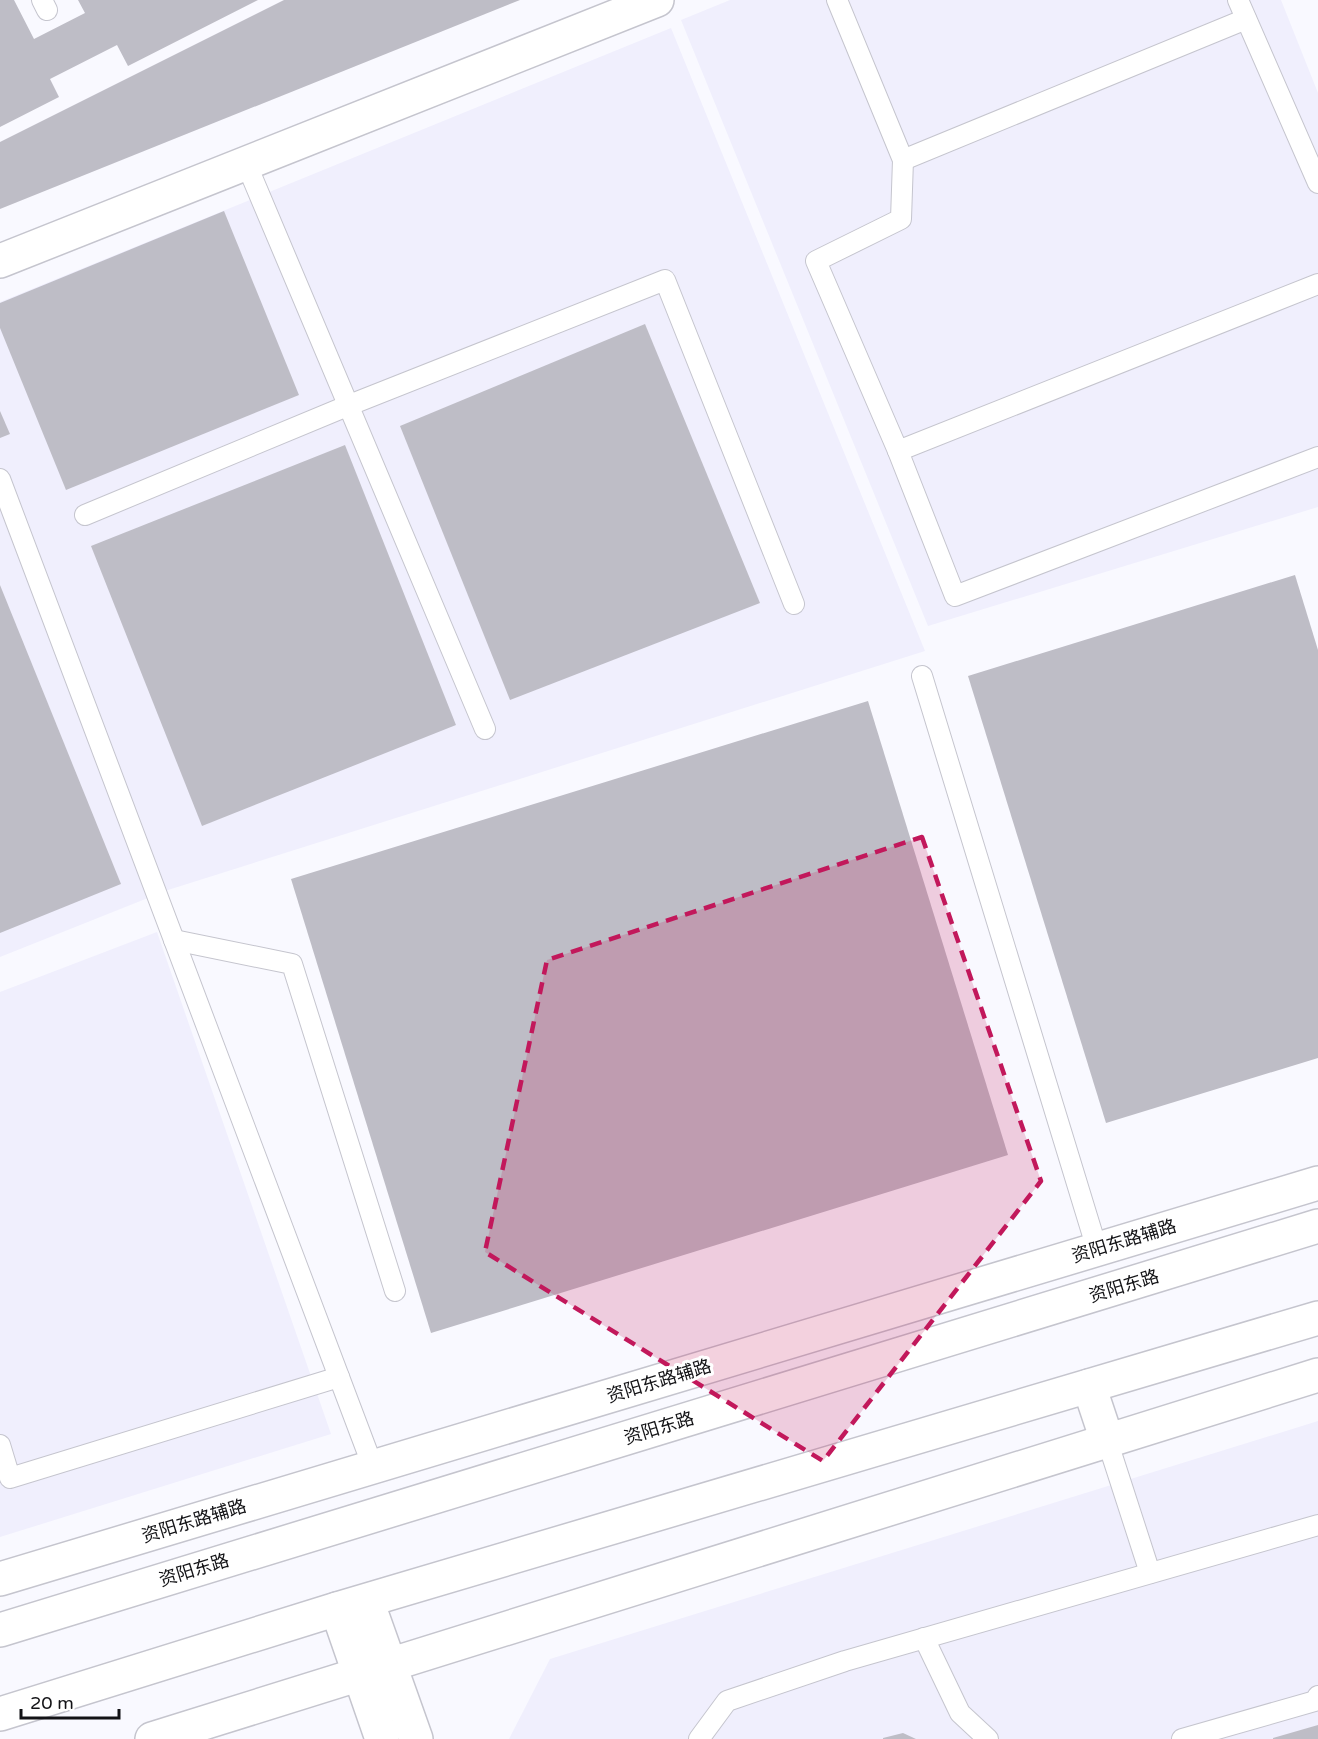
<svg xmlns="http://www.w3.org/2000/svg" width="1318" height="1739" viewBox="0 0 1318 1739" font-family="'Varela Round','Noto Sans SC',sans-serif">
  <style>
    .built { fill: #f0effd }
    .building { fill: #bebdc6 }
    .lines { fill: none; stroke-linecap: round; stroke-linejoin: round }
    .lane-casing { stroke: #c5c5ce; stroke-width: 22 }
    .street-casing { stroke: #c5c5ce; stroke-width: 36 }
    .secondary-casing { stroke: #c5c5ce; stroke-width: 36 }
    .primary-casing { stroke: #c5c5ce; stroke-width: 36 }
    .lane { stroke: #fff; stroke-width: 20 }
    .street { stroke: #fff; stroke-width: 33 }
    .secondary { stroke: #fff; stroke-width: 33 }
    .primary { stroke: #fff; stroke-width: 33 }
    .marked { fill: #c2185b; fill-opacity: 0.2; stroke: #c2185b; stroke-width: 4.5; stroke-dasharray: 12 8; stroke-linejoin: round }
    .labels { text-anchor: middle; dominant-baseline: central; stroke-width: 6; stroke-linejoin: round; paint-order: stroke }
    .street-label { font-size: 18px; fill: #131316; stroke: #fff }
  </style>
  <rect width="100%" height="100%" fill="#f9f9ff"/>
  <g class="built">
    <polygon points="730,0 1281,0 1318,93 1318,507 928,626 681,20"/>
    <polygon points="671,28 925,651 168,890 0,957 0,302"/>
    <polygon points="157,932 331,1434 0,1537 0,992"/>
    <polygon points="1318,1421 1318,1739 509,1739 550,1659"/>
  </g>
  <g class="building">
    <polygon points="0,0 14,0 34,39 85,13 78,0 258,0 128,66 117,45 50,79 59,97 0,127"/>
    <polygon points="284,0 520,0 0,209 0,142"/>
    <polygon points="224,211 299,395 66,490 0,328 0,303"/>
    <polygon points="645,324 760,603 510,700 400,426"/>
    <polygon points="0,411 10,434 0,438"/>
    <polygon points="345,445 456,725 202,826 91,546"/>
    <polygon points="1295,575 1318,650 1318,1058 1106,1123 968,676"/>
    <polygon points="0,585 121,884 0,933"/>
    <polygon points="868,701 1008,1155 431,1333 291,879"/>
    <polygon points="1318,1725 1318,1739 1273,1739 1273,1738"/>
    <polygon points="903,1733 916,1739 883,1739 883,1738"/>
  </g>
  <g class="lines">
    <defs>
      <g id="lane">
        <polyline points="42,0 47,10"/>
        <polyline points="837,0 903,160 901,219 816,261 898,451 1318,284"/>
        <polyline points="1238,0 1318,183"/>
        <polyline points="903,160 1246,19"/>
        <polyline points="246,163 485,729"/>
        <polyline points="898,451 955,596 1318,457"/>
        <polyline points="0,479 373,1467"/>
        <polyline points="85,515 347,406 665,280 794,604"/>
        <polyline points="922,676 1097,1249"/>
        <polyline points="174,940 292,964 395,1291"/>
        <polyline points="1107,1440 1150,1573"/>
        <polyline points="0,1445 10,1478 339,1377"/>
        <polyline points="924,1638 960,1713 988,1739"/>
        <polyline points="699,1739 727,1701 845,1661 1318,1525"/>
        <polyline points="1182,1739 1315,1701 1318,1696"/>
      </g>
      <g id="street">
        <polyline points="0,261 657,0"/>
        <polyline points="1089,1386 1107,1440"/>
        <polyline points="0,1579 1318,1183"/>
        <polyline points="152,1739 1318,1375"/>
      </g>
      <g id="secondary">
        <polyline points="367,1601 416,1739"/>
        <polyline points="337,1609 382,1739"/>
      </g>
      <g id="primary">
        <polyline points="0,1630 1318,1226"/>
        <polyline points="0,1714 337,1609 1318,1318"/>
      </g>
    </defs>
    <use href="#lane" class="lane-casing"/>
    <use href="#street" class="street-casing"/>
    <use href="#secondary" class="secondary-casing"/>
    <use href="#primary" class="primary-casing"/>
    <use href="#lane" class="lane"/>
    <use href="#street" class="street"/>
    <use href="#secondary" class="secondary"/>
    <use href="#primary" class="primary"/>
  </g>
  <path class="marked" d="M922,837L1041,1181L823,1461L485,1252L547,960Z"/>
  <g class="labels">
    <g class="street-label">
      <text transform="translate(1124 1241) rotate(-17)">资阳东路辅路</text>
      <text transform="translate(1124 1286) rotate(-17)">资阳东路</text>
      <text transform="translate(659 1381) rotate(-17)">资阳东路辅路</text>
      <text transform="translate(659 1428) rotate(-17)">资阳东路</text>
      <text transform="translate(194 1521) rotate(-17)">资阳东路辅路</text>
      <text transform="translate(194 1570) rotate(-17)">资阳东路</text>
    </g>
  </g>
  <path d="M21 1709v9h98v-9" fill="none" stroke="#131316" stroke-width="3"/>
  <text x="30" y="1709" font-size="18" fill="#131316" stroke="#ffffff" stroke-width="4.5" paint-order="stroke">20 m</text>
</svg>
